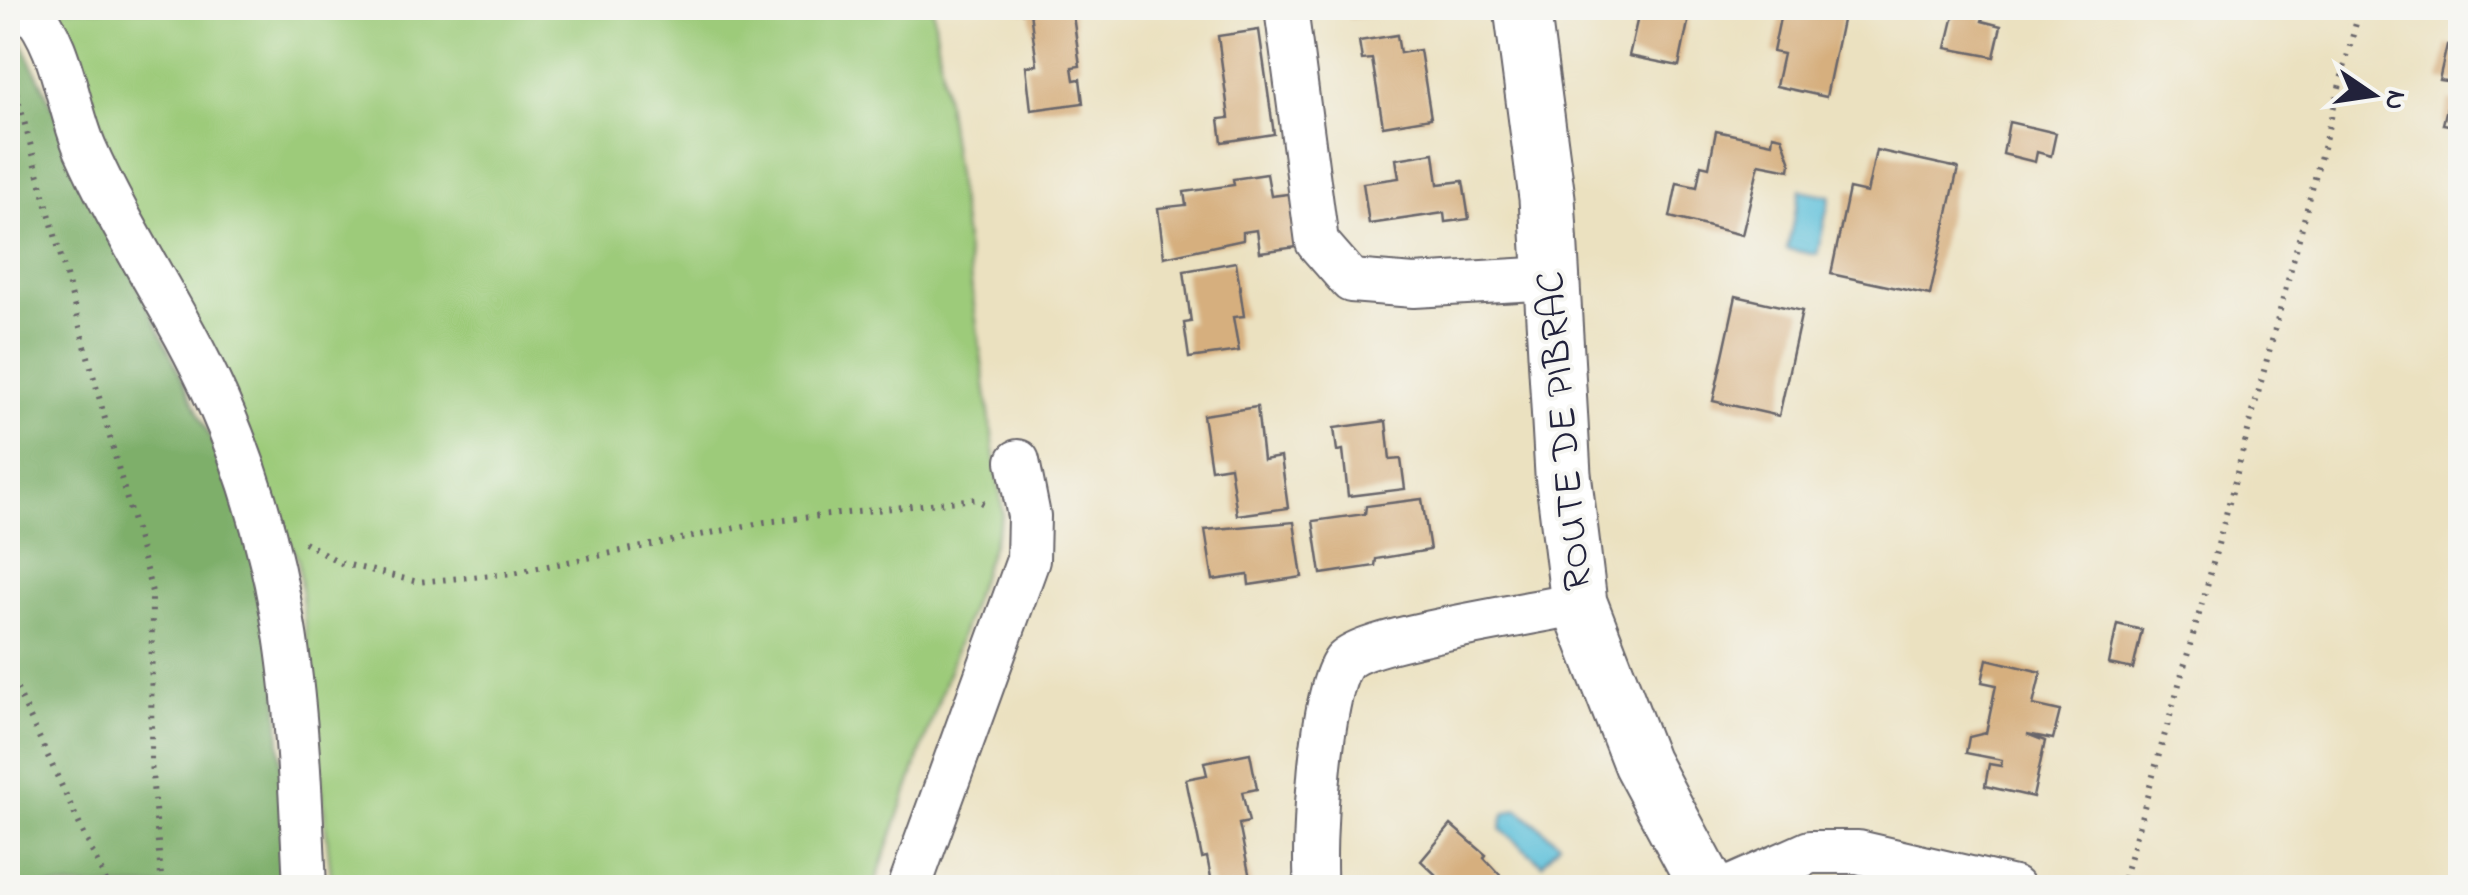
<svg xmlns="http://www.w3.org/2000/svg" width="2468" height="895" viewBox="0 0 2468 895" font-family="'Indie Flower',sans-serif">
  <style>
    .green { fill: #9dcb7a; stroke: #60765a; stroke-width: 2.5 }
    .forest { fill: #7eaf6a; stroke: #506852; stroke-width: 2.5 }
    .water { fill: #5bbfd9; stroke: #3e708a; stroke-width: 2.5 }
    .building { fill: #d6af7e }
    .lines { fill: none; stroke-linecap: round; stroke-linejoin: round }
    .minor-casing { stroke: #68656a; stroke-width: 46 }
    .major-casing { stroke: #68656a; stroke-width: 59 }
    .path { stroke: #68656a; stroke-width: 6; stroke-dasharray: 2.5 8; stroke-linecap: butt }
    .minor { stroke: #fff; stroke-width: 42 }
    .major { stroke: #fff; stroke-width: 55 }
    .labels { text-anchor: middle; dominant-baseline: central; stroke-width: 8; stroke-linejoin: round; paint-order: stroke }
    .street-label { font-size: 40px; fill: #22223b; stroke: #f6f6f2 }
  </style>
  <rect width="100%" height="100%" fill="#f6f6f2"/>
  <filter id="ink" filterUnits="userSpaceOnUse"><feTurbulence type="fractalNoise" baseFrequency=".01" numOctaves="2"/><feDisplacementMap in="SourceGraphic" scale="20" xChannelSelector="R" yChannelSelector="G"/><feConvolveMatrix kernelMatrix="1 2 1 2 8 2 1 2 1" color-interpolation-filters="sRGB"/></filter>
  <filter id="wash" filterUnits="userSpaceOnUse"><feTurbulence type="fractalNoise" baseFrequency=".0048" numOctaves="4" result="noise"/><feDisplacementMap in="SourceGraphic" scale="40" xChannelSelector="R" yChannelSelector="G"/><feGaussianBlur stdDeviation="2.25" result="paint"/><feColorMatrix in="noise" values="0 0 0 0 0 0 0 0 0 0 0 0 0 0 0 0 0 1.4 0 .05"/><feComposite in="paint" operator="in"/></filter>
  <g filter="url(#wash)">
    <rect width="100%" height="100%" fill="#ebe1c0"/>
    <polygon class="green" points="50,8 933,8 1003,514 874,887 332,887 298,560 121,183 64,25"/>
    <polygon class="forest" points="8,13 273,569 286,887 8,887"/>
    <g class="water">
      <polygon points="1800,190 1830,196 1817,255 1787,249"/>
      <polygon points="1518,809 1559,843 1542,864 1501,829 1504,814"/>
    </g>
    <g id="blocks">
      <g class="building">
        <polygon points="1021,8 1072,8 1080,66 1072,67 1074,80 1080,79 1083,103 1031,110 1026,66 1037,65 1030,12 1022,13"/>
        <polygon points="1347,8 1386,8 1387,13 1349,19"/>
        <polygon points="1640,8 1691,8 1679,66 1629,56"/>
        <polygon points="1782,8 1844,11 1826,97 1776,86 1783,54 1773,52"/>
        <polygon points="1941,8 1985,8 1982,21 2001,26 1994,57 1946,48 1954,15 1940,12"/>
        <polygon points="1259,30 1274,134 1222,142 1219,119 1229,118 1218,36"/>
        <polygon points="1397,35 1400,53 1420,50 1431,118 1383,126 1372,59 1362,60 1359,41"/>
        <polygon points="2447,45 2460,48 2460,83 2439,80"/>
        <polygon points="2460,92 2460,127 2443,124 2449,100 2457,102"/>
        <polygon points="2009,122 2056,133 2051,156 2037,152 2035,162 2003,154"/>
        <polygon points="1716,131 1772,143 1773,135 1782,137 1791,163 1790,170 1759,164 1742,235 1670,217 1677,183 1697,187 1701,165 1709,167"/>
        <polygon points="1876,150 1958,168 1930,295 1831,274 1849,189 1867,193"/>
        <polygon points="1434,153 1438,184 1463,181 1469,219 1445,222 1444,213 1369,224 1363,183 1399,178 1396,159"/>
        <polygon points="1267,174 1271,196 1296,193 1297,247 1260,252 1257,230 1243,232 1243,240 1164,257 1158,208 1186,205 1184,192 1234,185 1233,179"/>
        <polygon points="1236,262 1244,316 1233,317 1239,351 1189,358 1184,323 1191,322 1184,271"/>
        <polygon points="1736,296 1802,311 1779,416 1713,401"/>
        <polygon points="1257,407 1263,460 1281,457 1288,508 1237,515 1230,466 1211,469 1203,415"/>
        <polygon points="1386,421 1390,460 1401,459 1405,489 1348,496 1343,450 1337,451 1334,428"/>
        <polygon points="1422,499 1430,550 1376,559 1375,566 1321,574 1313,521 1365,514 1366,506"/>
        <polygon points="1294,522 1302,577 1249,585 1248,575 1213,580 1205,530"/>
        <polygon points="2117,624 2142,630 2133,669 2109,664"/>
        <polygon points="1987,659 2041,672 2033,705 2060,711 2053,739 2027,734 2045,741 2033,797 1985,786 1989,764 2001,766 2002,760 1966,753 1969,737 1986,733 1996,685 1982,682"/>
        <polygon points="1250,753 1257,789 1242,792 1249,822 1239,824 1252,888 1213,888 1207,857 1202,858 1186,779 1207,775 1204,762"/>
        <polygon points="1451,825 1486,855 1484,858 1512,888 1436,888 1430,883 1436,875 1421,861"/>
      </g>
    </g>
  </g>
  <g filter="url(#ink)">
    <use href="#blocks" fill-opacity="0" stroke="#68656a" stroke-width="2.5"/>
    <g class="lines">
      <defs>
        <g id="minor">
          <path d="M29,8C63,45 66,103 85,148C123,234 178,312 216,397C291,565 297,708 305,888"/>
          <polyline points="1286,8 1317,242 1351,281 1414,286 1552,278"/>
          <polyline points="909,888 1028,560 1029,516 1018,461"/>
          <path d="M1316,888C1312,846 1320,693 1344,662C1365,637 1537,614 1579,603"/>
          <polyline points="1729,888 1810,852 1858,852 2013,888"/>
        </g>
        <polyline id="major" points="1522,8 1547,198 1563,474 1579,603 1641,763 1708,888"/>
      </defs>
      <use href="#minor" class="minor-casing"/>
      <use href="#major" class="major-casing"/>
      <g class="path">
        <polyline points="8,62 152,592 151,763 162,888"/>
        <polyline points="304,542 341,563 418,582 513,573 765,522 976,499 990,507"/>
        <polyline points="8,670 109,888"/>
        <polyline points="2121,888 2207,586 2360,8"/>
      </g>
      <use href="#minor" class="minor"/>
      <use href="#major" class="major"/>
    </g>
  </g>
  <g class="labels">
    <g class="street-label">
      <text transform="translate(1566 431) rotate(-95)">ROUTE DE PIBRAC</text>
    </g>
  </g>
  <rect width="2468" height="895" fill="none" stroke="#f6f6f2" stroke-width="40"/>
  <g transform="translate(2373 95) rotate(103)" stroke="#f6f6f2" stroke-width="8" paint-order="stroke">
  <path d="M0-8L18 38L0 25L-18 38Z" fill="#22223b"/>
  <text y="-15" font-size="28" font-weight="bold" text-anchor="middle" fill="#22223b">N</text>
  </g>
</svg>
